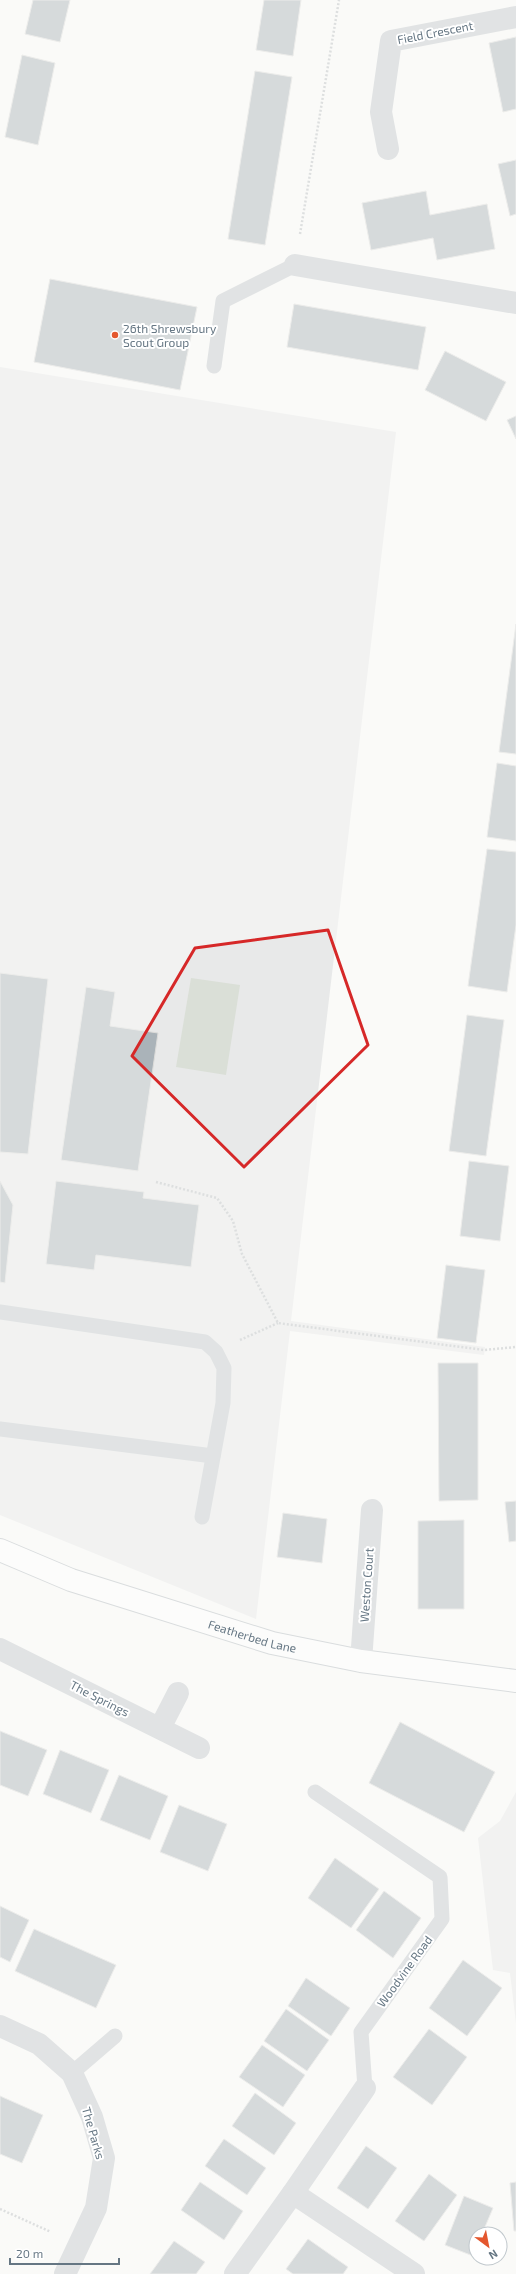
<svg xmlns="http://www.w3.org/2000/svg" width="516" height="2274" viewBox="0 0 516 2274" font-family="'Exo 2',sans-serif">
  <style>
    .built { fill: #e8e9e9 }
    .green { fill: #dadfd7 }
    .building { fill: #aab3b9; stroke: #dcdcda }
    .lines { fill: none; stroke-linecap: round; stroke-linejoin: round }
    .secondary-casing { stroke: #b3babf; stroke-width: 24 }
    .path { stroke: #bbbfc2; stroke-width: 2.5; stroke-dasharray: 2 2; stroke-linecap: butt }
    .lane { stroke: #c3c8cc; stroke-width: 15 }
    .street { stroke: #c3c8cc; stroke-width: 22 }
    .secondary { stroke: #fff; stroke-width: 22 }
    .marked { fill: none; stroke: #d62828; stroke-width: 3; stroke-linejoin: round }
    .poi-dot { fill: #e4572e; stroke: #fff; stroke-width: 1.5 }
    .labels { text-anchor: middle; dominant-baseline: central; stroke-width: 4; stroke-linejoin: round; paint-order: stroke }
    .street-label { font-size: 12px; fill: #657683; stroke: #fff }
    .poi-label { font-size: 12px; fill: #657683; stroke: #fff; text-anchor: start }
  </style>
  <rect width="100%" height="100%" fill="#fafaf8"/>
  <g class="built">
    <polygon points="0,367 396,432 291,1321 485,1347 484,1355 290,1331 256,1619 0,1515"/>
    <polygon points="516,1792 516,2023 510,1973 493,1970 478,1838 500,1821"/>
  </g>
  <polygon class="green" points="191,978 240,985 226,1075 176,1067"/>
  <g class="building">
    <polygon points="33,0 70,0 60,42 25,34"/>
    <polygon points="264,0 301,0 293,56 256,50"/>
    <polygon points="516,37 516,109 503,112 489,43"/>
    <polygon points="22,55 55,63 38,145 5,137"/>
    <polygon points="255,71 292,77 265,245 228,239"/>
    <polygon points="516,160 516,214 510,216 498,164"/>
    <polygon points="426,191 430,215 487,204 495,249 437,260 433,238 371,250 362,203"/>
    <polygon points="50,279 197,307 180,390 34,362"/>
    <polygon points="294,304 426,327 418,370 287,347"/>
    <polygon points="445,351 506,382 486,421 425,390"/>
    <polygon points="516,416 516,439 507,420"/>
    <polygon points="516,624 516,754 499,752"/>
    <polygon points="497,763 516,766 516,841 487,837"/>
    <polygon points="487,849 516,852 516,925 507,992 468,986"/>
    <polygon points="0,973 48,979 28,1154 0,1152"/>
    <polygon points="86,987 115,992 110,1026 158,1033 138,1171 61,1160"/>
    <polygon points="467,1015 504,1020 486,1156 449,1151"/>
    <polygon points="469,1161 509,1166 500,1241 460,1236"/>
    <polygon points="0,1181 13,1205 5,1283 0,1282"/>
    <polygon points="56,1181 144,1192 143,1198 199,1205 191,1267 96,1255 94,1270 46,1264"/>
    <polygon points="446,1265 485,1270 476,1343 437,1338"/>
    <polygon points="438,1363 478,1363 478,1500 439,1501"/>
    <polygon points="516,1501 516,1541 509,1542 505,1502"/>
    <polygon points="283,1513 327,1519 322,1563 277,1557"/>
    <polygon points="464,1520 464,1609 418,1609 418,1521"/>
    <polygon points="400,1722 495,1772 464,1832 369,1783"/>
    <polygon points="0,1731 47,1750 28,1796 0,1785"/>
    <polygon points="60,1750 109,1770 91,1813 43,1794"/>
    <polygon points="119,1775 168,1796 150,1840 100,1820"/>
    <polygon points="179,1805 227,1824 208,1871 160,1852"/>
    <polygon points="335,1858 379,1889 351,1928 308,1898"/>
    <polygon points="384,1891 421,1918 393,1958 356,1930"/>
    <polygon points="0,1906 29,1920 10,1962 0,1957"/>
    <polygon points="34,1929 116,1965 96,2008 15,1971"/>
    <polygon points="463,1960 502,1988 467,2036 429,2008"/>
    <polygon points="306,1978 350,2008 331,2036 288,2006"/>
    <polygon points="286,2009 329,2040 307,2071 264,2041"/>
    <polygon points="429,2029 467,2057 432,2105 393,2077"/>
    <polygon points="262,2045 305,2075 283,2107 239,2077"/>
    <polygon points="255,2093 296,2123 274,2155 232,2126"/>
    <polygon points="0,2096 43,2115 22,2163 0,2154"/>
    <polygon points="224,2139 266,2168 247,2195 205,2166"/>
    <polygon points="366,2146 397,2168 368,2209 337,2188"/>
    <polygon points="429,2174 457,2195 424,2241 395,2221"/>
    <polygon points="200,2182 243,2211 224,2240 181,2210"/>
    <polygon points="516,2182 516,2231 514,2231 510,2183"/>
    <polygon points="464,2196 493,2208 482,2234 476,2234 476,2249 473,2256 445,2245"/>
    <polygon points="308,2239 348,2267 343,2274 293,2274 286,2269"/>
    <polygon points="174,2241 205,2262 196,2274 150,2274"/>
  </g>
  <g class="lines">
    <defs>
      <g id="secondary">
        <path id="s1" d="M0,1550L71,1580L272,1643L361,1661L516,1681"/>
      </g>
    </defs>
    <use href="#secondary" class="secondary-casing"/>
    <g class="path">
      <polyline points="300,234 339,0"/>
      <polyline points="156,1182 217,1198 233,1221 242,1254 278,1323 484,1350 516,1347"/>
      <polyline points="240,1340 278,1323"/>
      <polyline points="0,2209 51,2232"/>
    </g>
    <g class="lane">
      <polyline points="214,366 223,301 295,265"/>
      <polyline points="0,1312 205,1342 216,1352 224,1368 223,1403 202,1517"/>
      <polyline points="0,1429 213,1456"/>
      <polyline points="315,1792 440,1877 442,1919 361,2032 365,2088"/>
      <polyline points="72,2073 115,2036"/>
    </g>
    <g class="street">
      <polyline points="388,149 381,112 391,41 516,17"/>
      <polyline points="295,265 516,303"/>
      <polyline points="0,1649 199,1748"/>
      <polyline points="361,1661 372,1510"/>
      <polyline points="160,1728 178,1693"/>
      <polyline points="0,2026 39,2044 72,2073 92,2117 104,2158 96,2208 65,2274"/>
      <polyline points="293,2193 365,2088"/>
      <polyline points="235,2274 293,2193 414,2274"/>
    </g>
    <use href="#secondary" class="secondary"/>
  </g>
  <path d="M0 0H516V2274H0ZM328,930L368,1045L244,1167L132,1056L195,948Z" fill="#fafaf8" fill-opacity=".55" fill-rule="evenodd"/>
  <path class="marked" d="M328,930L368,1045L244,1167L132,1056L195,948Z"/>
  <circle class="poi-dot" cx="115" cy="335" r="4"/>
  <g class="labels">
    <g class="street-label">
      <text transform="translate(435 32) rotate(-11)">Field Crescent</text>
      <text transform="translate(366 1585) rotate(-86)">Weston Court</text>
      <text stroke="none"><textPath href="#s1" startOffset="267">Featherbed Lane</textPath></text>
      <text transform="translate(100 1698) rotate(27)">The Springs</text>
      <text transform="translate(404 1971) rotate(-54)">Woodvine Road</text>
      <text transform="translate(94 2133) rotate(74)">The Parks</text>
    </g>
    <g class="poi-label">
      <text x="123" y="328">26th Shrewsbury<tspan x="123" dy="14">Scout Group</tspan></text>
    </g>
  </g>
  <g transform="translate(488 2246) rotate(148)"><circle r="19" fill="#ffffff" stroke="#c1c8cd"/>
  <path d="M0-3L7 15L0 10L-7 15Z" fill="#e4572e"/>
  <text y="-6" font-size="11" font-weight="bold" text-anchor="middle" fill="#657683">N</text>
  </g>
  <path d="M10 2258v6h109v-6" fill="none" stroke="#657683" stroke-width="2"/>
  <text x="16" y="2258" font-size="12" fill="#657683" stroke="#ffffff" stroke-width="3" paint-order="stroke">20 m</text>
</svg>
